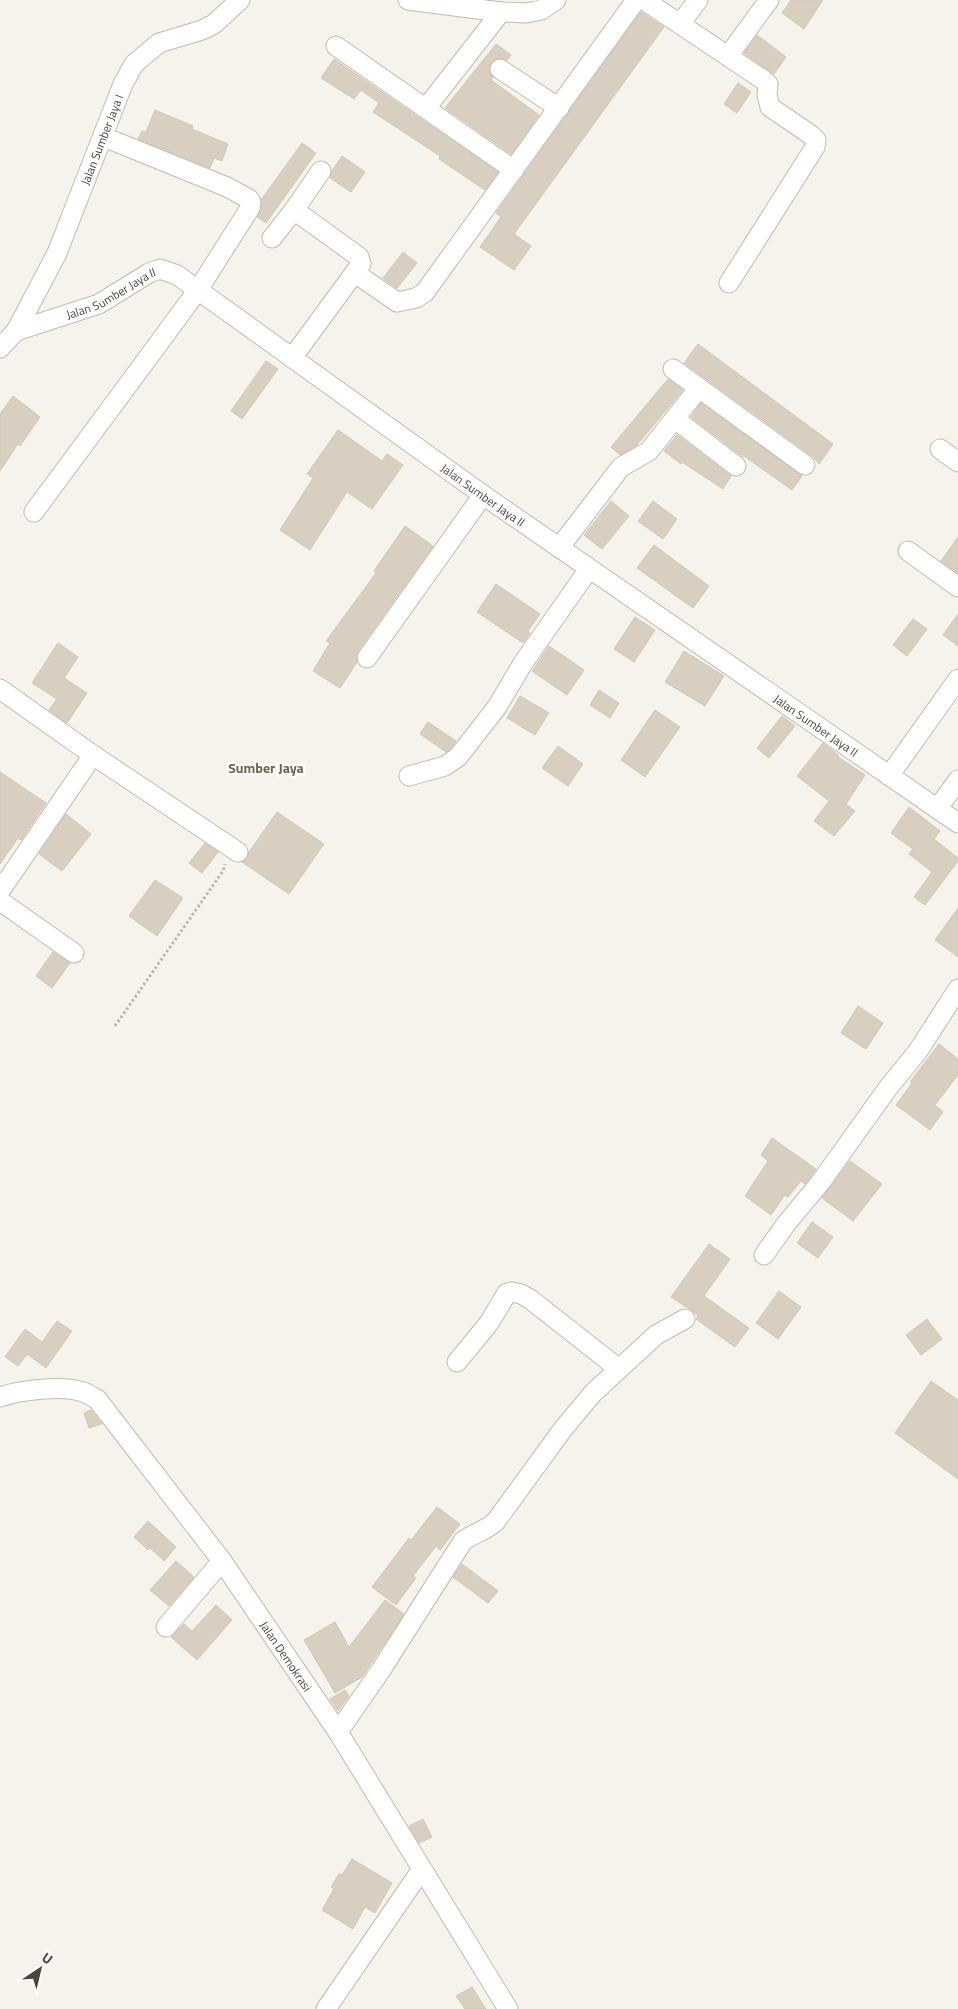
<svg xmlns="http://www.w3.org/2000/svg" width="958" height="2009" viewBox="0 0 958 2009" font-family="'Titillium Web',sans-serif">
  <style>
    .building { fill: #d8cfc1; stroke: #d3c7b4 }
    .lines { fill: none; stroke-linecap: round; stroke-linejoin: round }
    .minor-casing { stroke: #c2bbae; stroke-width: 21 }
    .path { stroke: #c4b79f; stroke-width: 3; stroke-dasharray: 2.5 2.5; stroke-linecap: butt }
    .minor { stroke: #fff; stroke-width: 19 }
    .labels { text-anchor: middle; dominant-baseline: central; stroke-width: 5; stroke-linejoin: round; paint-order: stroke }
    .street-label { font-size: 12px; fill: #4b4439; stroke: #fff }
    .neighbourhood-label { font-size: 14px; font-weight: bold; fill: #6e6250; stroke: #fff }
  </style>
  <rect width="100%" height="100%" fill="#f6f3ec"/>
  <g class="building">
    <polygon points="791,0 823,0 804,29 782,13"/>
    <polygon points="641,12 664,27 514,234 531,246 514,270 480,247 501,217 496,213"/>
    <polygon points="757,35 786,57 774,74 744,53"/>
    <polygon points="496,44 511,55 507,60 500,58 491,62 489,69 493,78 491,80 539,115 511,154 445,108"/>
    <polygon points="334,59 498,172 485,190 439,159 440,156 373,112 379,103 361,90 354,99 321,78"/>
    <polygon points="738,83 751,92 737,113 724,104"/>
    <polygon points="155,110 193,126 192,129 228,144 222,161 214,158 210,168 138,139 142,131 146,132"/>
    <polygon points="302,143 316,153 266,223 257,217 261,210 261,200"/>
    <polygon points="342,156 365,172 351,192 330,178 332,171"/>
    <polygon points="403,252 417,263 397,288 383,278"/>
    <polygon points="698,344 833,444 819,464 812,456 684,363"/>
    <polygon points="266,361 278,369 242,419 231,411"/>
    <polygon points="668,379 683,390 636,446 620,455 611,447"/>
    <polygon points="13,396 40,417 20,446 18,444 0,471 0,414"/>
    <polygon points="701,403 802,476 792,490 744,456 743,457 691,417"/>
    <polygon points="338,430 382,461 387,454 403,465 372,509 347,492 310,550 280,530 313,478 307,474"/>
    <polygon points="677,435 731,476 723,489 682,462 681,464 664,451"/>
    <polygon points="611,501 629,516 602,549 584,535"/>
    <polygon points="653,501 677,519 663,539 638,521"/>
    <polygon points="405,526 433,546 358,651 357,662 340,688 313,671 330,643 326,641 376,573 374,571"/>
    <polygon points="958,537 958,573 941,561"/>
    <polygon points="654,545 709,586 693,608 637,568"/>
    <polygon points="496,584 540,614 528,631 530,633 523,643 477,612"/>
    <polygon points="958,614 958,646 943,635"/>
    <polygon points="635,617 655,630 634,662 614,649"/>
    <polygon points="913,619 927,629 907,656 893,645"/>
    <polygon points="58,643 78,657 64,678 87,693 67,723 49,710 57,699 32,683"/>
    <polygon points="549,646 584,670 567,695 532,671"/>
    <polygon points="684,651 724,676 705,706 665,682"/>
    <polygon points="599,690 619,703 610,718 590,705"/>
    <polygon points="520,696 549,713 535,735 507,718"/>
    <polygon points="655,710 680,727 645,777 621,760"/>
    <polygon points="782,716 795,726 769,758 757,748"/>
    <polygon points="428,722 456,741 450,749 446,752 420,734"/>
    <polygon points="823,743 838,755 837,756 865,775 846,804 855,811 834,836 814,821 829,801 797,776"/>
    <polygon points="558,746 583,764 568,786 542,768"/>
    <polygon points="0,772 46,803 21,840 18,838 0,864"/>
    <polygon points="909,807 940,831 934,839 958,858 958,861 925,905 914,897 932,872 909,854 913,849 891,833"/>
    <polygon points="277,812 324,844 289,894 242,862 247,859 249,852"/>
    <polygon points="66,814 91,834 62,871 39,854"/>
    <polygon points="205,843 218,852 202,873 189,863"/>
    <polygon points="155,880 183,898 157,936 129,916"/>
    <polygon points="958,908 958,957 935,940"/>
    <polygon points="53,952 70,963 52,988 36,976"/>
    <polygon points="858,1006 883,1023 866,1049 841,1033"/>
    <polygon points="939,1044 958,1059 958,1075 935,1105 943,1112 930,1130 896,1105 912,1083 910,1082"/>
    <polygon points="772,1138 816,1169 805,1184 801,1181 788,1197 785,1195 771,1215 745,1196 768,1161 761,1155"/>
    <polygon points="850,1161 882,1184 853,1221 822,1198"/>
    <polygon points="812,1222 833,1237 818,1258 797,1243"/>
    <polygon points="709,1244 730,1259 704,1296 749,1328 735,1347 696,1319 698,1316 691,1310 671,1297"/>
    <polygon points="779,1291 801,1307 778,1339 756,1323"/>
    <polygon points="927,1319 942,1339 921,1355 906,1335"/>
    <polygon points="57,1321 72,1331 46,1368 27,1354 18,1366 5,1357 25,1329 42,1342"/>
    <polygon points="931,1381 958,1400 958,1479 895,1433"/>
    <polygon points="91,1410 102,1424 89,1428 84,1413"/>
    <polygon points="437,1507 460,1524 440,1550 436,1546 413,1576 416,1578 396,1605 372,1587 409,1538 411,1540"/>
    <polygon points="148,1521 176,1547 164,1561 150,1548 148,1550 134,1537"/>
    <polygon points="176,1561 194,1577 169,1606 150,1590"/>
    <polygon points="462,1564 498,1591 488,1603 453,1577"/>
    <polygon points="385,1600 404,1614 362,1677 335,1693 304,1640 335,1622 349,1647"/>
    <polygon points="216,1605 232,1620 197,1660 171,1637 184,1624 192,1631"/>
    <polygon points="345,1690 349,1696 338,1711 330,1699"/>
    <polygon points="423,1819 432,1837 419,1843 409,1826"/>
    <polygon points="352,1859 392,1883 375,1913 365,1907 353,1929 322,1910 334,1889 331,1887 339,1874 342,1875"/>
    <polygon points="472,1987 486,2009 465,2009 456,1996"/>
  </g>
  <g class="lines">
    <defs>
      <g id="minor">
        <polyline points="408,0 501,12 527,13 541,10 556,0"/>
        <polyline points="644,0 762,79 768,84 767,95 770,107 811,135 816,140 815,147 729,283"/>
        <polyline points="680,24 698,0"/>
        <polyline points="336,46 514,170"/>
        <polyline points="728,56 769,0"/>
        <polyline points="500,69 559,108"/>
        <polyline points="426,108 501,12"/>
        <polyline points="294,210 321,171"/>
        <polyline points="272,238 294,210 359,257 361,264 292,358"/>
        <polyline points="355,273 397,302 416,298 425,292 636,0"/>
        <path id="s1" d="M16,331L57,253L123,84L134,64L159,43L202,30L214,24L240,0"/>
        <path id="s2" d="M0,348L16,331L99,304L149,273L160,269L177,275L483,495L958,823"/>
        <polyline points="673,369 805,465"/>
        <polyline points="675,419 736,466"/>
        <polyline points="940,449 958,462"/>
        <polyline points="34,512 198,290 250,208 251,202 249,199 227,187 104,137"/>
        <polyline points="559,548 621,467 649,451 699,388"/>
        <polyline points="908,551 958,587"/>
        <polyline points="367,658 483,495"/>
        <polyline points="0,689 93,755 238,852"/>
        <polyline points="409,776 445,766 458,757 497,707 523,663 589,569"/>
        <polyline points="889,776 958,679"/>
        <polyline points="937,809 958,780"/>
        <polyline points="0,891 93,755"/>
        <polyline points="0,901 74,953"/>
        <polyline points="764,1255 786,1224 820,1183 888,1088 918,1051 958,989"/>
        <polyline points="457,1362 489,1323 507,1293 512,1292 521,1294 530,1299 619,1369"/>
        <path id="s3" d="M0,1397C20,1390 62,1385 83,1392C87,1393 92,1397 97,1399L222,1561L338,1732L508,2009"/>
        <polyline points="166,1627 222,1561"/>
        <path d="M338,1732L381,1670L463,1541C474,1533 486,1531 496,1521L563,1429L593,1393L656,1335L685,1319"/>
        <polyline points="326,2009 422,1869"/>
      </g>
    </defs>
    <use href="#minor" class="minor-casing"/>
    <polyline class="path" points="115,1026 223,871 225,864"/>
    <use href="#minor" class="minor"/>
  </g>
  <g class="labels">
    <g class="street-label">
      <text stroke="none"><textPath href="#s1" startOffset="210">Jalan Sumber Jaya I</textPath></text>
      <text stroke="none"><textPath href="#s2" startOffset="126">Jalan Sumber Jaya II</textPath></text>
      <text stroke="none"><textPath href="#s2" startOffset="576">Jalan Sumber Jaya II</textPath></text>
      <text stroke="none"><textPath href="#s2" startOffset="981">Jalan Sumber Jaya II</textPath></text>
      <text stroke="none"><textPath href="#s3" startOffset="419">Jalan Demokrasi</textPath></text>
    </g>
    <g class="neighbourhood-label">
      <text x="266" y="767">Sumber Jaya</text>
    </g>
  </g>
  <g transform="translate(40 1969) rotate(35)" stroke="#ffffff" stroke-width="4" paint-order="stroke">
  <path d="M0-4L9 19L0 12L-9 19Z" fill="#4b4439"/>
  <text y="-8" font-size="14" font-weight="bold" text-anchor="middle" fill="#4b4439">U</text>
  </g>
</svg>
